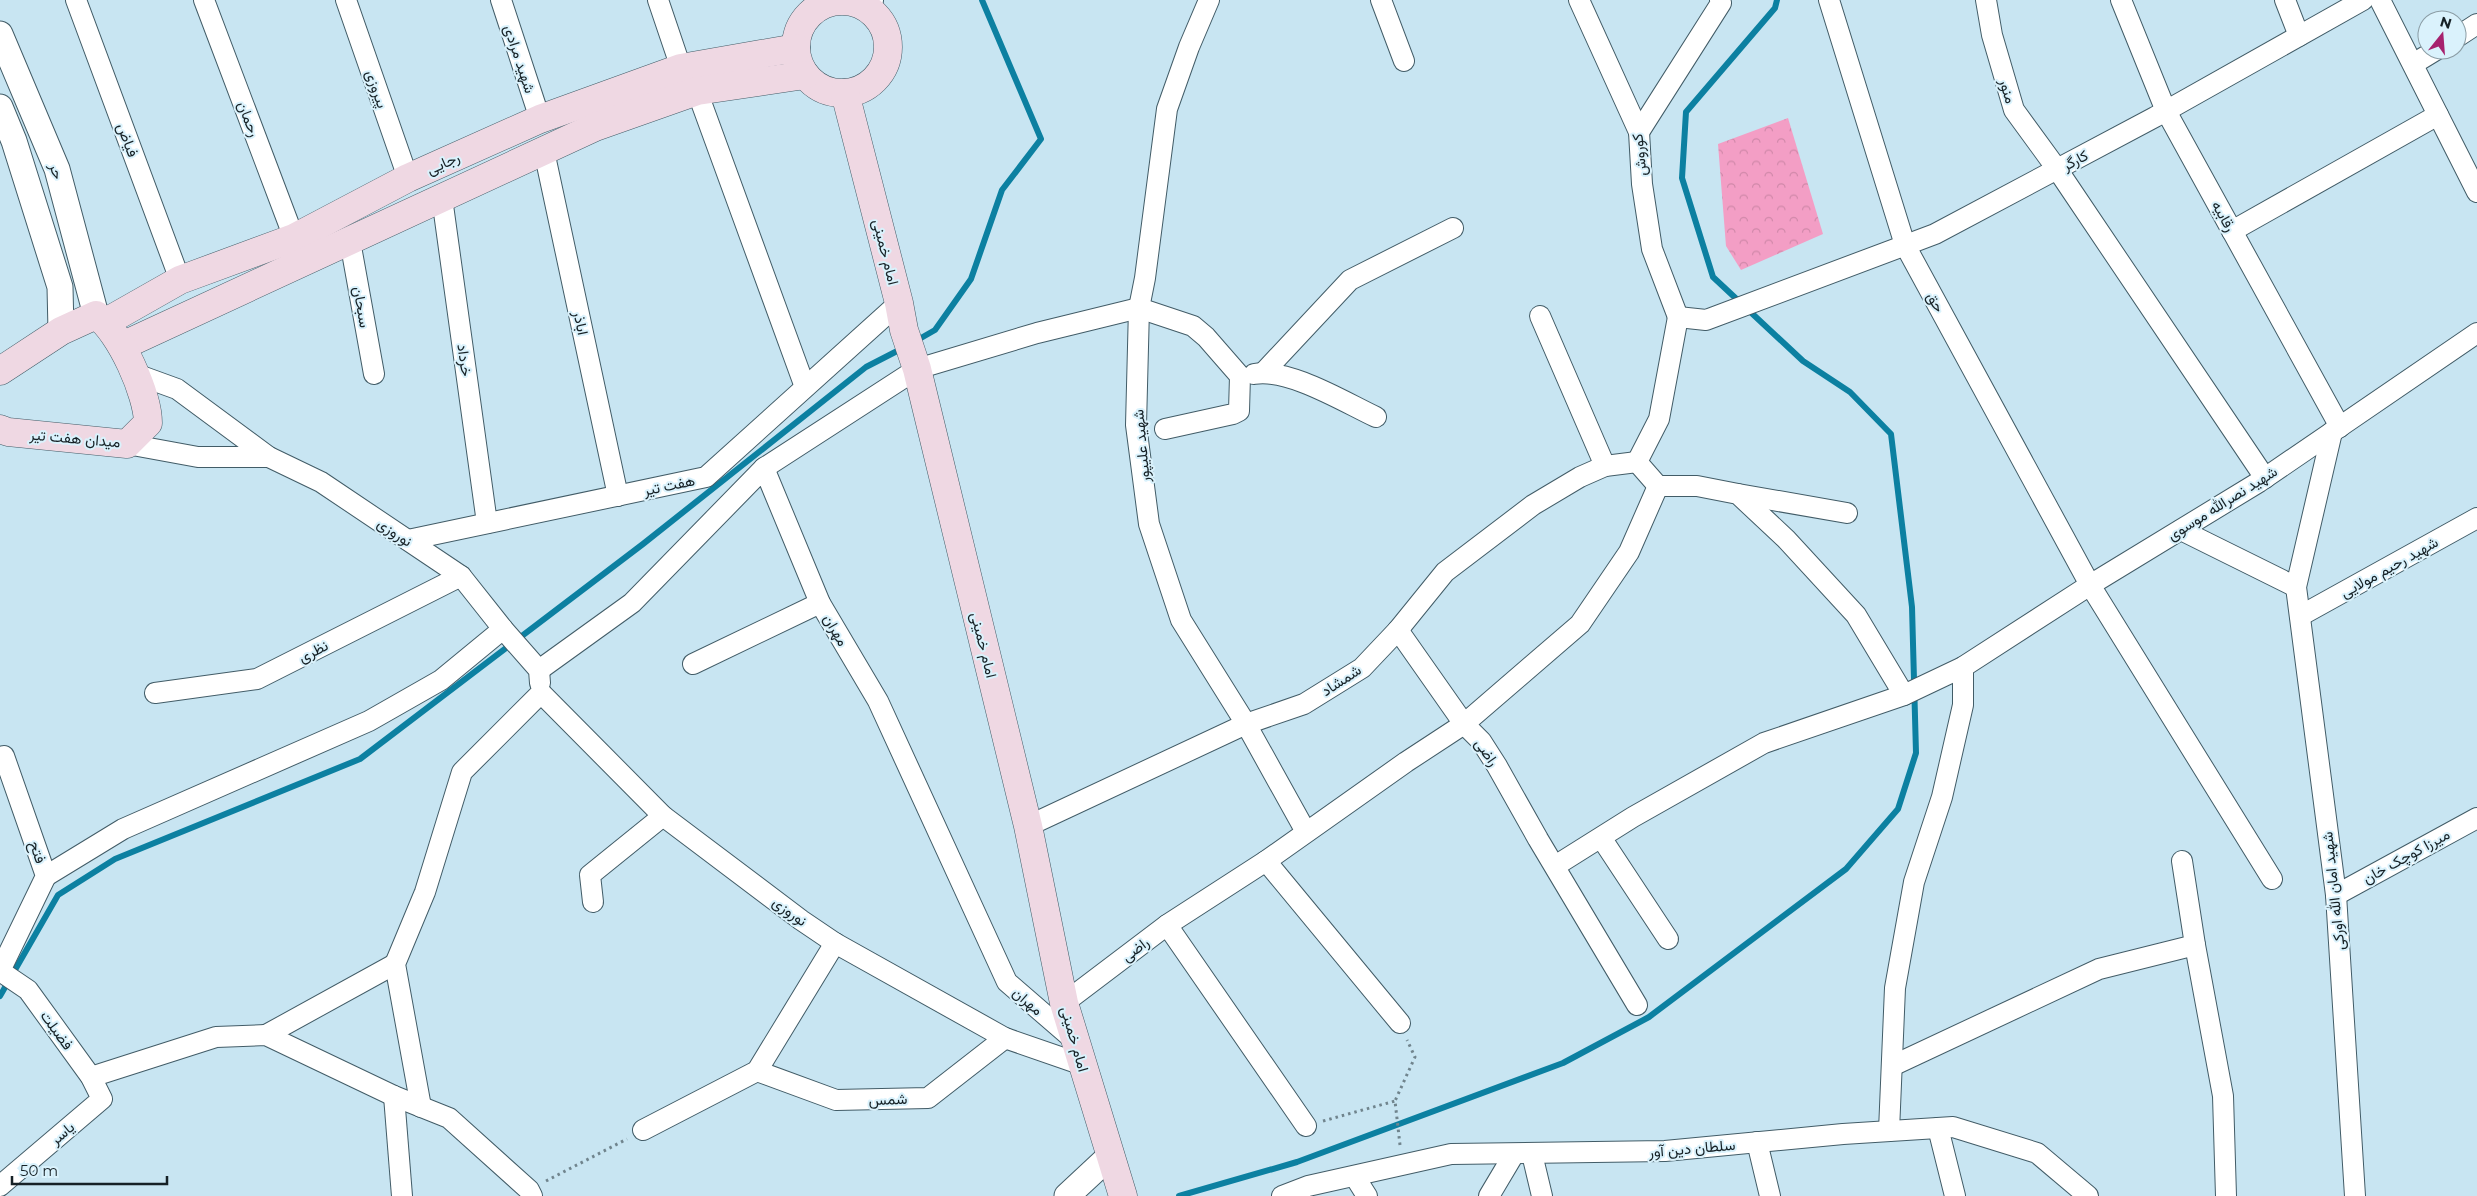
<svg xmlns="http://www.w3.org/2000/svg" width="2477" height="1196" viewBox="0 0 2477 1196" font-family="Montserrat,Vazirmatn,sans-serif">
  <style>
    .park { fill: url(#park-crowns) }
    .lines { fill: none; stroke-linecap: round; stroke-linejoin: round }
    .stream { stroke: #0c80a1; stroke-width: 6 }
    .minor-casing { stroke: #425c67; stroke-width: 22 }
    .tertiary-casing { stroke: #425c67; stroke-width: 27 }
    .secondary-casing { stroke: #425c67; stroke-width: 29 }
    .path { stroke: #70848d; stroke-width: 3; stroke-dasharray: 2.5 4; stroke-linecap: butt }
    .minor { stroke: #fff; stroke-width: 20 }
    .tertiary { stroke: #fff; stroke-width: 25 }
    .secondary { stroke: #efd8e3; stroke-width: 28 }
    .labels { text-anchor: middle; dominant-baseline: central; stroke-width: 4; stroke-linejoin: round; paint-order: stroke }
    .street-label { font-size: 15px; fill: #162126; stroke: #daf2fc }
  </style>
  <defs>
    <pattern id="park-crowns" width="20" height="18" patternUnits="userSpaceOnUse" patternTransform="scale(1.25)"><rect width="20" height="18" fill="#f39ec5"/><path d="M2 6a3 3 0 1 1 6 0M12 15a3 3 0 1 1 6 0" fill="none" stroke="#d088a9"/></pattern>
  </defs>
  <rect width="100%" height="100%" fill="#c8e5f2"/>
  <polygon class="park" points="1788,118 1823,234 1741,270 1726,246 1718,144"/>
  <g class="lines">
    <g class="stream">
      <polyline points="914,342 935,330 971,279 1002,190 1041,139 982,0"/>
      <polyline points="0,996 58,895 115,859 360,759 643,544 866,367 903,348"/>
      <polyline points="1179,1196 1297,1162 1563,1063 1649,1017 1846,869 1898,809 1916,753 1912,607 1891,434 1850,392 1803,361 1713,277 1682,178 1686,112 1775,8 1777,0"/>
    </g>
    <defs>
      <g id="minor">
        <polyline points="76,0 180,280"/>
        <polyline points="204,0 294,238"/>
        <polyline points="346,0 408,178"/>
        <polyline points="501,0 540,119"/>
        <polyline points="658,0 681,68"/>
        <polyline points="1209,0 1189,47 1167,109 1145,278 1139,308 1136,425 1149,524 1181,620 1246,724 1306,832"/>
        <polyline points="1381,0 1404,61"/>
        <polyline points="1579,0 1639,132 1642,184 1652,249 1678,317"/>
        <polyline points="1829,0 1905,245 2090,585 2272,879"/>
        <polyline points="1986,0 1992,35 2014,110 2057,169 2265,478"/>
        <polyline points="2121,0 2166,111 2340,427"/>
        <polyline points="2285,0 2299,36"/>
        <polyline points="2380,0 2477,192"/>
        <polyline points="871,11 873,0"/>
        <polyline points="2457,37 2477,24"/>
        <polyline points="2413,64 2436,50"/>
        <polyline points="697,91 805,387"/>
        <polyline points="1639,132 1721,3 1720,0"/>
        <polyline points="544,151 618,496"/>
        <polyline points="442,198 487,523"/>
        <polyline points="2232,231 2438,115"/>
        <polyline points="350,241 374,374"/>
        <polyline points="1540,316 1605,466"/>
        <polyline points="1678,317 1706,320 1935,234 2155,117 2363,0"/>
        <polyline points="133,373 177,389 269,457 321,482 461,576 503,629 539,670 540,683"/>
        <polyline points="1263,373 1350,280 1453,228"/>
        <path d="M1254,374C1289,368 1344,402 1376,417"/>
        <polyline points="2332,432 2296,587 2336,895 2355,1196"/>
        <polyline points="127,444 198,457 269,457"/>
        <polyline points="1637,462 1658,486 1697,486 1738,494 1786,539 1856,615 1904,695"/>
        <polyline points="1637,462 1659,419 1678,317"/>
        <polyline points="764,468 917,369 1037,333 1139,308 1193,326 1206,337 1240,376 1239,411 1233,414 1165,429"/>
        <polyline points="1738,494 1847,513"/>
        <polyline points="2181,530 2296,587"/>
        <polyline points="408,540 706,477 899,303"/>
        <polyline points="2300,616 2477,518"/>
        <polyline points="1398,630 1464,724 1481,741 1497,766 1538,839 1637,1005"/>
        <polyline points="693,664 820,603"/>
        <polyline points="539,670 632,603 764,468 820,603 878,701 1007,982 1074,1040"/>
        <polyline points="155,693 257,679 461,576"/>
        <polyline points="541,693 663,816 801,920 835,943 1005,1038 1083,1065"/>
        <polyline points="1028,826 1246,724 1304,704 1362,668 1398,630 1445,572 1533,505 1580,477 1605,466 1637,462"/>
        <polyline points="1602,839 1668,939"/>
        <polyline points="1266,861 1400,1023"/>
        <polyline points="2182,861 2195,945 2223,1096 2226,1196"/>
        <polyline points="1555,866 1633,817 1764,743 1904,695 1963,667 2090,585 2259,482 2477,333"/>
        <polyline points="46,876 123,829 369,721 441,680 503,629"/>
        <polyline points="2336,895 2477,818"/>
        <polyline points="593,902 590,875 663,816"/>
        <polyline points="1167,925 1306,1126"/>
        <polyline points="0,971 28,990 91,1077 102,1099 0,1186"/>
        <polyline points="0,971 46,876 4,756"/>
        <polyline points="1064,1003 1167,925 1266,861 1406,762 1464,724 1580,624 1629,552 1658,486"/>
        <polyline points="266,1035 395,964"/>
        <polyline points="1892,1066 2099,969 2195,945"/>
        <polyline points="757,1071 836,1100 928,1098 1005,1038"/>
        <polyline points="91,1077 216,1037 266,1035 394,1096 449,1118 529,1190 532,1196"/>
        <polyline points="394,1096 402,1196"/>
        <polyline points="421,1107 395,964 425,892 462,772 541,693"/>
        <polyline points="1938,1128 1955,1196"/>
        <polyline points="643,1130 757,1071 835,943"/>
        <polyline points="1889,1131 1895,988 1914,882 1942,797 1963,705 1963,667"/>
        <polyline points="1757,1142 1770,1196"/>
        <polyline points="1532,1154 1542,1196"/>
        <polyline points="1355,1177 1367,1196"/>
        <polyline points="1282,1196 1308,1186 1451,1154 1665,1151 1843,1134 1953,1127 2037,1153 2088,1196"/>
        <polyline points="1489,1196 1514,1154"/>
      </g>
      <g id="tertiary">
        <polyline points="0,34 57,169 96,315"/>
        <polyline points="0,107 14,141 60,287 61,331"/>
        <polyline points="1067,1196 1111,1155"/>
      </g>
      <g id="secondary">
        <circle cx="842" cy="47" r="46"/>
        <polyline points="845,93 899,303 904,330 917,369 1028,826 1064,1003 1123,1196"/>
        <polyline points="106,322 180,280 294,238 408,178 540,119 681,68 796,48"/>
        <polyline points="122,346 595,127 697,91 805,75"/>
        <path d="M0,371L61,331L96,315C120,331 148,395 148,423L127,444L8,432L0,429"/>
      </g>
    </defs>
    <use href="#minor" class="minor-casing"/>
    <use href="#tertiary" class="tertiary-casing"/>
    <use href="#secondary" class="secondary-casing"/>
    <g class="path">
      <polyline points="1323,1121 1395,1101"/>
      <polyline points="1400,1145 1395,1101 1415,1057 1407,1040"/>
      <polyline points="546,1181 627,1139"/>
    </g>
    <use href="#minor" class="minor"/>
    <use href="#tertiary" class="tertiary"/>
    <use href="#secondary" class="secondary"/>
  </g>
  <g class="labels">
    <g class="street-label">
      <text transform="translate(520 59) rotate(72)">شهید مرادی</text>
      <text transform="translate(377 89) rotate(71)">پیروزی</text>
      <text transform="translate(2008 91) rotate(74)">منور</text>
      <text transform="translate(249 119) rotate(69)">رحمان</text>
      <text transform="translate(128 140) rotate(70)">فیاض</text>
      <text transform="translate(1639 155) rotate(-96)">کوروش</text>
      <text transform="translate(2075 160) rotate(-28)">کارگر</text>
      <text transform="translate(443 163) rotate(-24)">رجایی</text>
      <text transform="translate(57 171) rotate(72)">حر</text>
      <text transform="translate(2224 216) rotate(61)">رقابیه</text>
      <text transform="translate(886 252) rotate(76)">امام خمینی</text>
      <text transform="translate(1936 302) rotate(61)">حق</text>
      <text transform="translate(362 307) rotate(80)">سبحان</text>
      <text transform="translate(581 323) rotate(78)">اباذر</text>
      <text transform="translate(465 360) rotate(82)">خرداد</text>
      <text transform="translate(75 438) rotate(5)">میدان هفت تیر</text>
      <text transform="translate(1141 446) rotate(-95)">شهید علیپور</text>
      <text transform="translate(669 485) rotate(-12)">هفت تیر</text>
      <text transform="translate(2222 503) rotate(-32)">شهید نصرالله موسوی</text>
      <text transform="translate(395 532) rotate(34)">نوروزی</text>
      <text transform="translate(2389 567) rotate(-29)">شهید رحیم مولایی</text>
      <text transform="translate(836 630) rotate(60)">مهران</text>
      <text transform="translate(984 645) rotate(76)">امام خمینی</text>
      <text transform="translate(313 651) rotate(-27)">نظری</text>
      <text transform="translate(1341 680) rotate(-33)">شمشاد</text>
      <text transform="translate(1487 752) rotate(55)">راضی</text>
      <text transform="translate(38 852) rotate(71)">فتح</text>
      <text transform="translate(2406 856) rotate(-29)">میرزا کوچک خان</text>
      <text transform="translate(2333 891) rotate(-96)">شهید امان الله اورکی</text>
      <text transform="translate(790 911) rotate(36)">نوروزی</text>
      <text transform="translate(1135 949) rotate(-37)">راضی</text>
      <text transform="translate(1028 1001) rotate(41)">مهران</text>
      <text transform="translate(57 1030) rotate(54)">فضیلت</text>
      <text transform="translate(1075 1039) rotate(74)">امام خمینی</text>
      <text transform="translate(888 1099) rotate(-2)">شمس</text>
      <text transform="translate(62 1133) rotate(-40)">یاسر</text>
      <text transform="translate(1692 1148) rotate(-5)">سلطان دین آور</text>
    </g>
  </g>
  <g transform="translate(2442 35) rotate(17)"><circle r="24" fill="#daf2fc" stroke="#8c9ea6"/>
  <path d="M0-4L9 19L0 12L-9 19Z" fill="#a6226e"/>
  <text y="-8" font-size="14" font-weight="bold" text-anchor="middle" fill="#162126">N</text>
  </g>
  <path d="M12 1176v8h155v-8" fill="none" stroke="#162126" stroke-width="2.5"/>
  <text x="20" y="1176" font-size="15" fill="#162126" stroke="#daf2fc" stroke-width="4" paint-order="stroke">50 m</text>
</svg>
